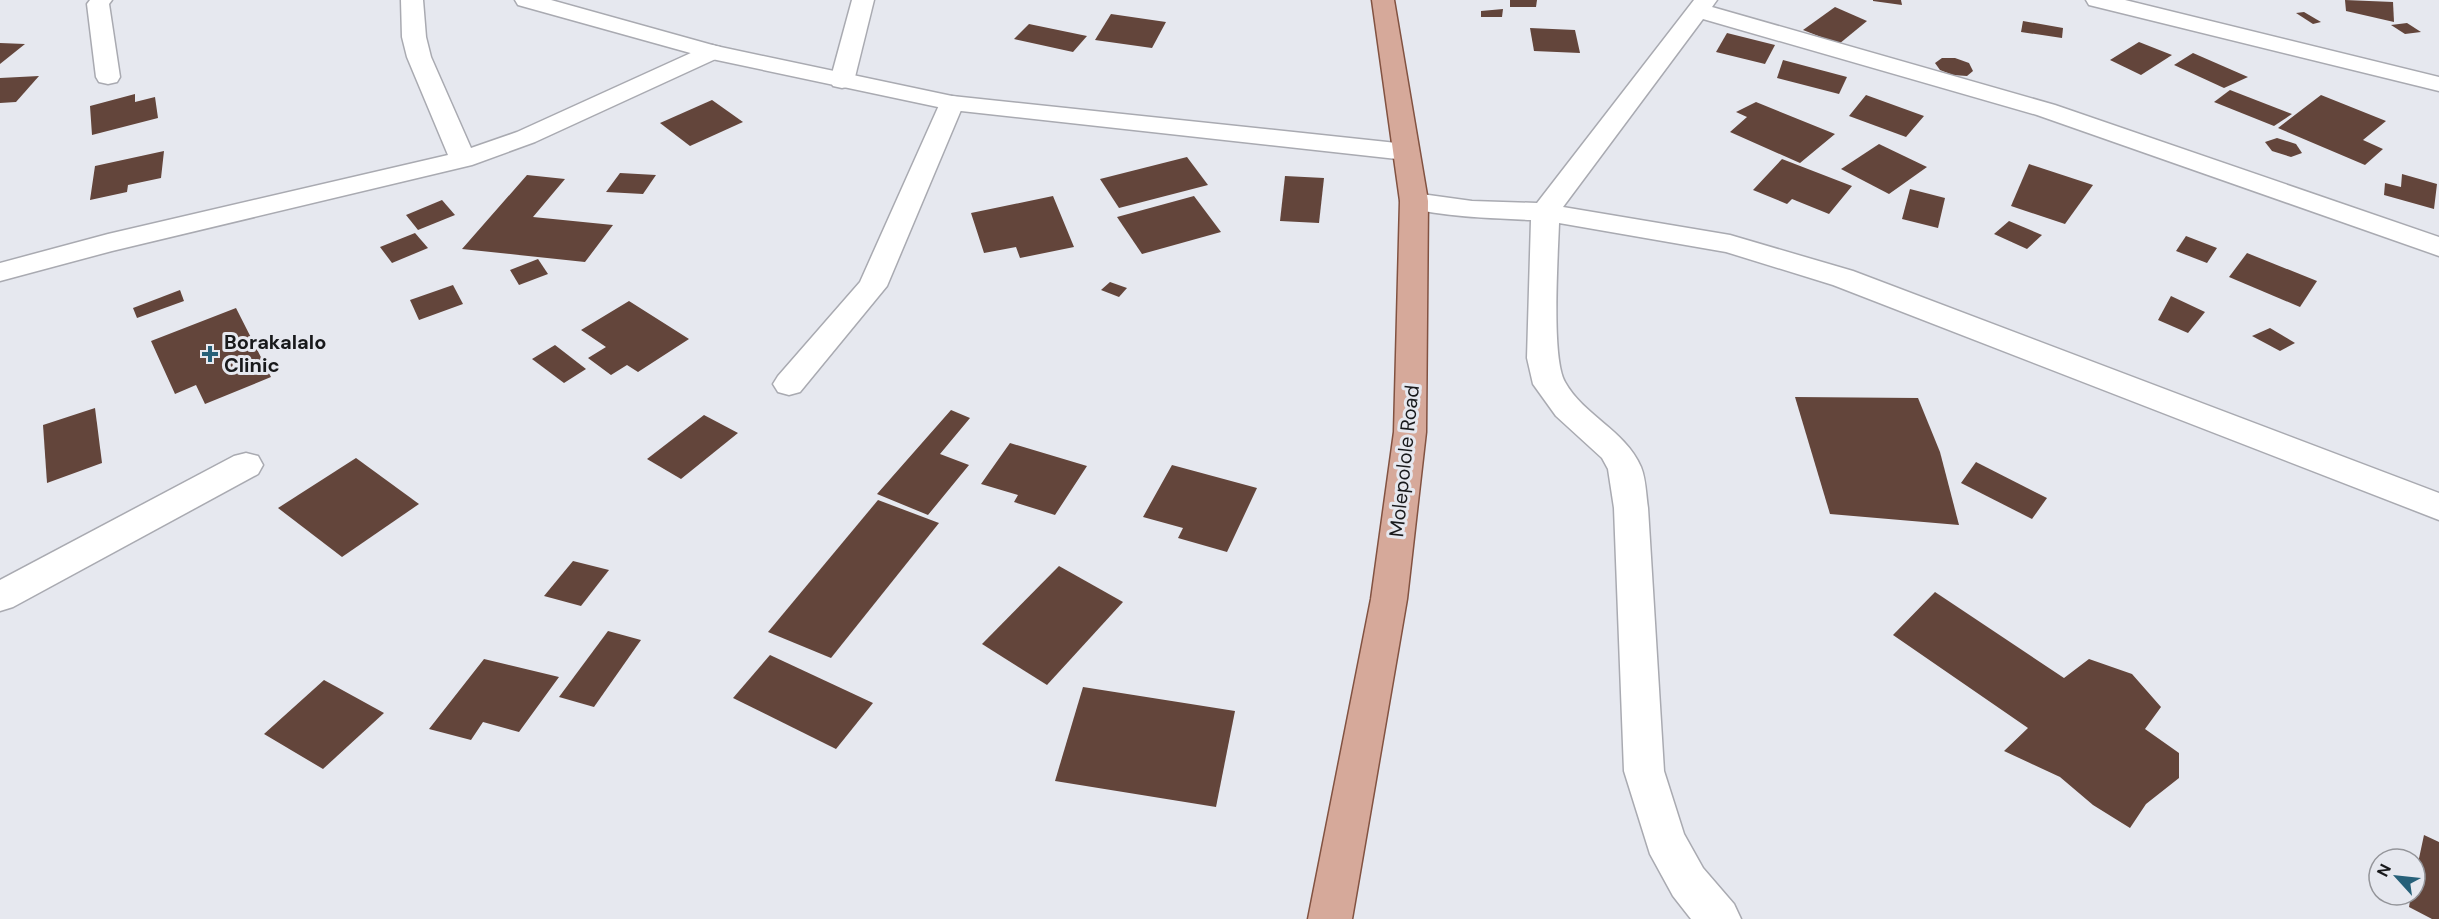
<svg xmlns="http://www.w3.org/2000/svg" width="2439" height="919" viewBox="0 0 2439 919" font-family="'DM Sans',sans-serif">
  <style>
    .building { fill: #63453b }
    .lines { fill: none; stroke-linecap: round; stroke-linejoin: round }
    .minor-casing { stroke: #a9aab1; stroke-width: 3 }
    .tertiary-casing { stroke: #a9aab1; stroke-width: 3 }
    .primary-casing { stroke: #825241; stroke-width: 3 }
    .minor { fill: #fff; fill-rule: evenodd }
    .tertiary { fill: #fff; fill-rule: evenodd }
    .primary { fill: #d6a99a; fill-rule: evenodd }
    .poi-dot { fill: #266079; stroke: #e6e8ef; stroke-width: 2 }
    .labels { text-anchor: middle; dominant-baseline: central; stroke-width: 6; stroke-linejoin: round; paint-order: stroke }
    .poi-label { font-size: 20px; font-weight: bold; fill: #18191b; stroke: #e6e8ef; text-anchor: start }
    .street-label { font-size: 20px; fill: #18191b; stroke: #e6e8ef }
  </style>
  <rect width="100%" height="100%" fill="#e6e8ef"/>
  <g class="building">
    <polygon points="1510,0 1537,0 1536,7 1510,7"/>
    <polygon points="1873,0 1901,0 1902,5 1873,1"/>
    <polygon points="2345,0 2393,2 2394,22 2346,11"/>
    <polygon points="1835,7 1867,21 1839,44 1803,30"/>
    <polygon points="1503,9 1502,17 1481,17 1481,11"/>
    <polygon points="2304,12 2321,22 2313,24 2296,13"/>
    <polygon points="1111,14 1166,22 1152,48 1095,40"/>
    <polygon points="2023,21 2063,28 2062,38 2021,32"/>
    <polygon points="2407,23 2421,32 2405,34 2391,25"/>
    <polygon points="1029,24 1087,36 1073,52 1014,39"/>
    <polygon points="1530,28 1575,30 1580,53 1534,51"/>
    <polygon points="1727,33 1775,45 1765,64 1716,52"/>
    <polygon points="2139,42 2172,55 2141,75 2110,60"/>
    <polygon points="0,43 25,44 0,64"/>
    <polygon points="2193,53 2248,77 2224,88 2174,65"/>
    <polygon points="1942,58 1955,58 1969,63 1973,71 1967,76 1953,75 1940,70 1935,63"/>
    <polygon points="1783,60 1847,77 1839,94 1777,78"/>
    <polygon points="39,76 16,102 0,103 0,78"/>
    <polygon points="2230,90 2292,114 2274,126 2214,102"/>
    <polygon points="135,94 135,102 155,97 158,118 92,135 90,106"/>
    <polygon points="1866,95 1924,116 1906,137 1849,116"/>
    <polygon points="2321,95 2386,121 2363,140 2383,149 2365,165 2278,128"/>
    <polygon points="712,100 743,122 690,146 660,123"/>
    <polygon points="1756,102 1835,134 1800,163 1730,132 1747,117 1736,112"/>
    <polygon points="2277,138 2296,144 2302,153 2291,157 2272,151 2265,142"/>
    <polygon points="1879,144 1927,167 1889,194 1841,169"/>
    <polygon points="164,151 161,178 128,185 127,192 90,200 95,166"/>
    <polygon points="1187,157 1208,185 1119,208 1100,179"/>
    <polygon points="1782,159 1852,186 1829,214 1792,199 1787,204 1753,190"/>
    <polygon points="2029,164 2093,185 2065,224 2011,206"/>
    <polygon points="620,173 656,175 643,194 606,192"/>
    <polygon points="2402,174 2437,184 2434,209 2384,195 2385,183 2401,187"/>
    <polygon points="527,175 565,179 533,217 613,225 585,262 462,249"/>
    <polygon points="1285,176 1324,178 1319,223 1280,221"/>
    <polygon points="1910,189 1945,198 1938,228 1902,219"/>
    <polygon points="1053,196 1074,247 1020,258 1016,247 984,253 971,213"/>
    <polygon points="1194,196 1221,232 1142,254 1117,217"/>
    <polygon points="442,200 455,215 418,230 406,215"/>
    <polygon points="2009,221 2042,235 2027,249 1994,234"/>
    <polygon points="415,233 428,248 392,263 380,247"/>
    <polygon points="2186,236 2217,248 2207,263 2176,251"/>
    <polygon points="2247,253 2317,281 2300,307 2229,277"/>
    <polygon points="538,259 548,274 519,285 510,270"/>
    <polygon points="1110,282 1127,288 1119,297 1101,290"/>
    <polygon points="453,285 463,304 419,320 410,300"/>
    <polygon points="180,290 184,301 137,318 133,308"/>
    <polygon points="2171,296 2205,312 2188,333 2158,320"/>
    <polygon points="629,301 689,339 638,372 627,365 611,375 588,358 606,347 581,330"/>
    <polygon points="236,308 271,377 205,404 196,385 175,394 151,341"/>
    <polygon points="2270,328 2295,343 2280,351 2252,336"/>
    <polygon points="555,345 586,369 564,383 532,359"/>
    <polygon points="1795,397 1918,398 1940,452 1959,525 1830,514"/>
    <polygon points="95,408 102,463 47,483 43,425"/>
    <polygon points="951,410 970,418 940,454 969,465 928,515 877,494"/>
    <polygon points="704,415 738,433 681,479 647,459"/>
    <polygon points="1010,443 1087,466 1055,515 1014,502 1018,495 981,484"/>
    <polygon points="356,458 419,504 342,557 278,508"/>
    <polygon points="1976,462 2047,498 2032,519 1961,483"/>
    <polygon points="1172,465 1257,488 1227,552 1178,538 1183,528 1143,517"/>
    <polygon points="878,500 939,523 831,658 768,632"/>
    <polygon points="573,561 609,570 581,606 544,596"/>
    <polygon points="1059,566 1123,602 1047,685 982,644"/>
    <polygon points="1935,592 2064,678 2089,659 2132,674 2161,707 2145,729 2179,753 2179,778 2146,804 2130,828 2093,805 2060,777 2004,751 2028,728 1893,635"/>
    <polygon points="608,631 641,640 594,707 559,697"/>
    <polygon points="770,655 873,703 836,749 733,698"/>
    <polygon points="484,659 559,677 519,732 483,722 471,740 429,729"/>
    <polygon points="324,680 384,713 323,769 264,734"/>
    <polygon points="1083,687 1235,711 1216,807 1055,781"/>
    <polygon points="2424,835 2439,842 2439,919 2432,919 2409,907 2411,895 2415,895 2415,877"/>
  </g>
  <g class="lines">
    <defs>
      <g id="minor">
        <polygon points="90,0 112,0 109,4 120,77 117,82 108,84 99,82 96,77 87,4"/>
        <polygon points="401,0 423,0 426,37 431,57 471,148 517,132 704,47 712,45 720,47 724,52 720,57 535,142 472,165 112,251 0,281 0,263 108,234 448,155 407,57 402,37"/>
        <polygon points="852,0 874,0 854,81 851,86 842,88 833,86 830,81"/>
        <path d="M1694,0H1717L1712,7L2055,105L2439,237V256L2037,115L1703,19L1563,207L1730,235L1853,271L2439,493V520L1833,285L1726,252L1559,223C1558,256 1551,358 1565,382C1584,416 1625,430 1641,467C1646,479 1646,495 1648,508L1664,771L1684,834L1703,868L1734,904L1741,919H1691L1673,896L1650,854L1624,771L1614,508L1608,469L1602,458L1556,416L1533,384L1527,358L1531,220C1489,218 1446,217 1404,207L1400,201L1404,195L1414,193L1472,201L1537,203Z"/>
        <polygon points="2086,0 2125,0 2439,77 2439,91 2089,5"/>
        <polygon points="952,96 961,98 964,103 887,286 800,392 789,395 778,392 773,384 778,376 860,282 940,103 943,98"/>
        <polygon points="246,453 258,456 263,465 258,474 13,607 0,611 0,580 234,456"/>
      </g>
      <polygon id="tertiary" points="515,0 551,0 716,46 952,96 1406,144 1415,147 1419,152 1415,157 1406,160 952,110 712,59 518,5"/>
      <polygon id="primary" points="1372,0 1394,0 1428,201 1426,432 1407,599 1352,919 1308,919 1371,599 1394,432 1400,201"/>
    </defs>
    <use href="#minor" class="minor-casing"/>
    <use href="#tertiary" class="tertiary-casing"/>
    <use href="#primary" class="primary-casing"/>
    <use href="#minor" class="minor"/>
    <use href="#tertiary" class="tertiary"/>
    <use href="#primary" class="primary"/>
  </g>
  <path class="poi-dot" d="M207 345h6v6h6v6h-6v6h-6v-6h-6v-6h6z"/>
  <g class="labels">
    <g class="poi-label">
      <text x="224" y="342">Borakalalo<tspan x="224" dy="23">Clinic</tspan></text>
    </g>
    <g class="street-label">
      <text transform="translate(1404 461) rotate(-84)">Molepolole Road</text>
    </g>
  </g>
  <g transform="translate(2397 877) rotate(297)"><circle r="28" fill="#e6e8ef" stroke="#94959a" stroke-width="1.5"/>
  <path d="M0-4.5L10 22L0 15L-10 22Z" fill="#266079"/>
  <text y="-9" font-size="16" font-weight="bold" text-anchor="middle" fill="#18191b">N</text>
  </g>
</svg>
